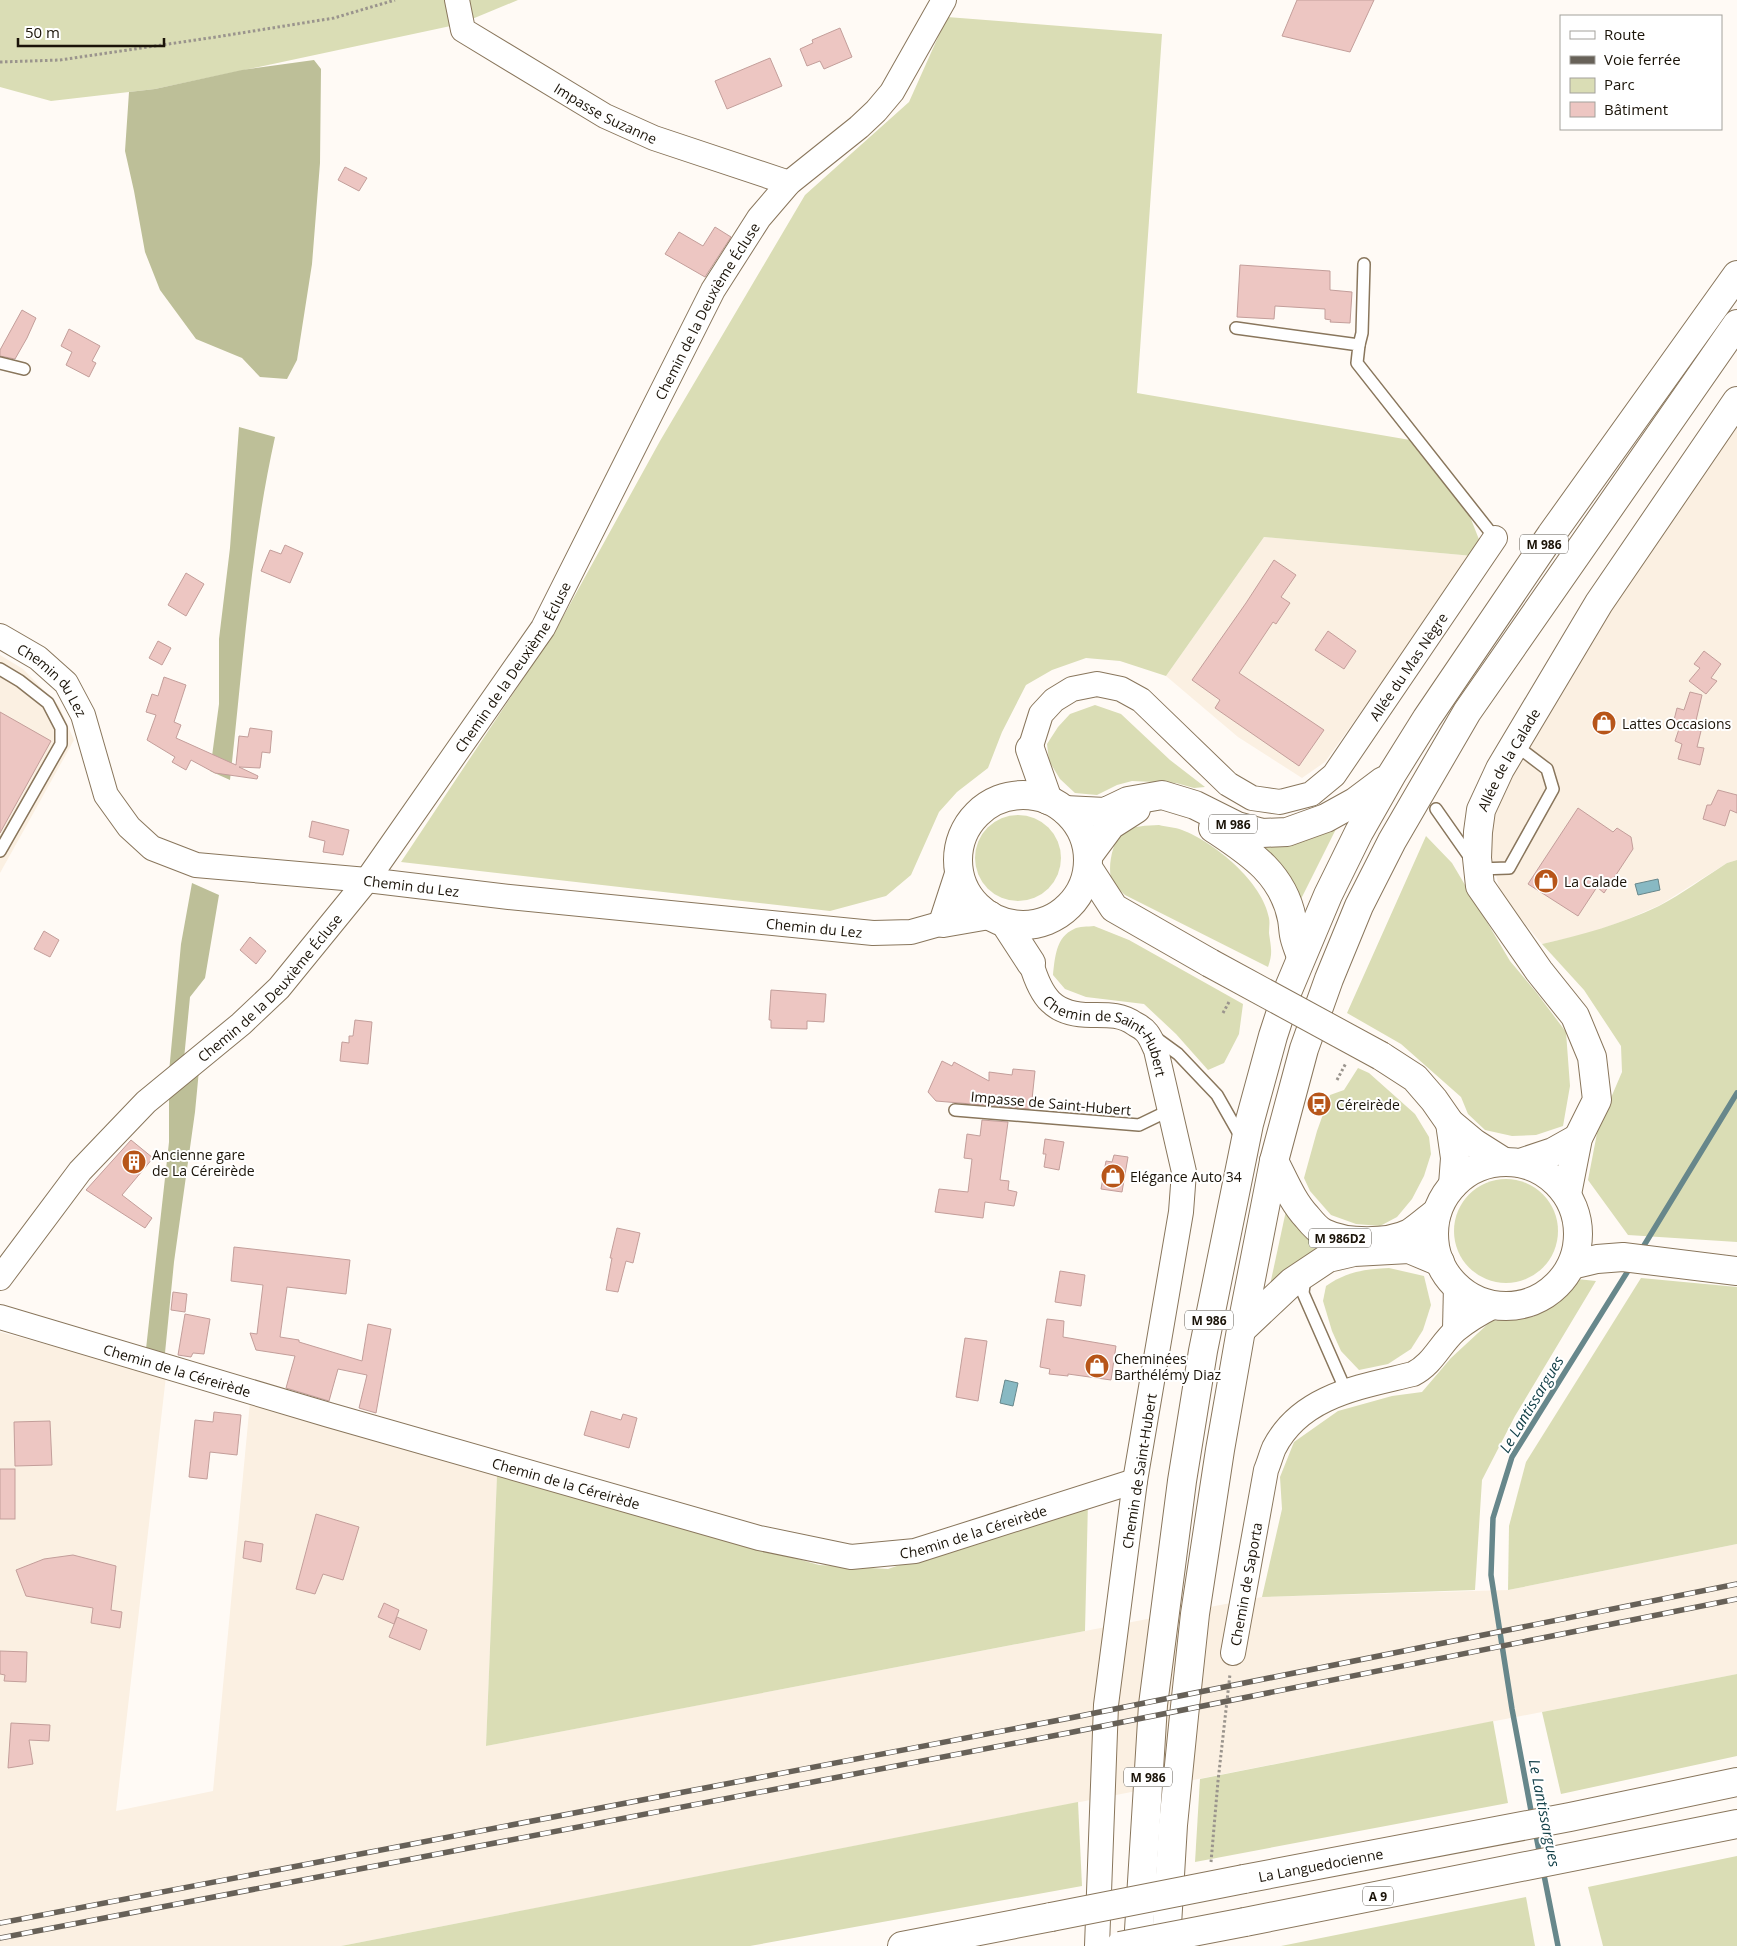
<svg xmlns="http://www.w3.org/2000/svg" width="1737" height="1946" viewBox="0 0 1737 1946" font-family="'Open Sans',sans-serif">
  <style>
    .built { fill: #fbf0e2 }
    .green { fill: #daddb5 }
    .forest { fill: #bdbf98 }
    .water { fill: #88b9c3; stroke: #67878b }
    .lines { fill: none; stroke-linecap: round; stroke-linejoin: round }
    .stream { stroke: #67878b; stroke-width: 5.5 }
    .building { fill: #edc6c2; stroke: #c39e9a }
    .service-casing { stroke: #89765c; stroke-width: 14 }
    .minor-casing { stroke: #89765c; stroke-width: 26 }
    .tertiary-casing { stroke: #89765c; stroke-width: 30 }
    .primary-casing { stroke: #89765c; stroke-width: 30 }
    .motorway-casing { stroke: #89765c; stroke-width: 30 }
    .path { stroke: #9a948d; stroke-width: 3; stroke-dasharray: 2.5 2.5; stroke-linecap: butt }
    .service { stroke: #fff; stroke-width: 11 }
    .minor { stroke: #fff; stroke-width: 24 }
    .tertiary { stroke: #fff; stroke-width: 28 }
    .primary { stroke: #fff; stroke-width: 28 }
    .motorway { stroke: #fff; stroke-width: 28 }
    .rail-casing { stroke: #676158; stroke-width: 5.5 }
    .rail { stroke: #fff; stroke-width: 4; stroke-dasharray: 11; stroke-linecap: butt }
    .tertiary-bridge-casing { stroke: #89765c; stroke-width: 30; stroke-linecap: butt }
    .motorway-bridge-casing { stroke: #89765c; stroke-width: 30; stroke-linecap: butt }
    .tertiary-bridge { stroke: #fff; stroke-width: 28 }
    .motorway-bridge { stroke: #fff; stroke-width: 28 }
    .labels { text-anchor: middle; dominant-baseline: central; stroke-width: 4; stroke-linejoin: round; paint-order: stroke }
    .shield { fill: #fff; stroke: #5f5a52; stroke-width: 1 }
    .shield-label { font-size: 12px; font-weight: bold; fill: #1a1308 }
    .street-label { font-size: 14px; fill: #1a1308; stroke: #fff }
    .poi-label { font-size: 14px; fill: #1a1308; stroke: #fff; text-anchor: start }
    .water-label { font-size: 15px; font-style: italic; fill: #144149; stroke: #fff }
  </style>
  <rect width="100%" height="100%" fill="#fffaf5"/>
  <g class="built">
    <polygon points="1737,426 1737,860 1727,863 1660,905 1628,919 1590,933 1542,944 1501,895 1491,855 1495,803 1605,618"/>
    <polygon points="1264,537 1473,556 1325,762 1302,778 1238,737 1166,676"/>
    <polygon points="0,655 23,669 59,706 74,740 0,873"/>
    <polygon points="0,1332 166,1376 116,1811 213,1791 250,1402 497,1475 486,1746 1262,1597 1508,1590 1737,1544 1737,1674 341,1946 0,1946"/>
  </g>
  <g class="green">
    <polygon points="0,0 518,0 460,24 155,89 51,101 0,87"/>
    <polygon points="947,17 1162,34 1137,393 1410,440 1469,514 1480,542 1473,556 1264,537 1166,676 1120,661 1086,658 1052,670 1026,685 1002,732 988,768 957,792 939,812 911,875 886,896 830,911 401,862 558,626 660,441 805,195 909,102"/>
    <polygon points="1095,705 1121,714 1170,760 1205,787 1194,788 1176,783 1132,781 1117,785 1097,795 1075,793 1060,779 1049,761 1047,744 1058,727 1070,714"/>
    <circle cx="1018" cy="858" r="43"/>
    <path d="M1159,825C1167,827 1175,827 1182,830C1214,842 1263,882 1269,918C1270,923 1269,928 1269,933C1271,948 1273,953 1268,967L1125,895C1121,891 1115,886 1112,881C1107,869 1112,842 1122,833C1132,825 1147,826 1159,825Z"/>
    <path d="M1336,829L1299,903L1283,867L1259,843C1286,841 1310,840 1336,829Z"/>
    <polygon points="1426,836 1452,863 1510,961 1536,992 1566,1032 1570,1086 1563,1126 1536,1135 1512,1136 1485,1130 1468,1114 1461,1097 1401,1044 1347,1013"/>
    <path d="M1737,860V1242L1628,1235L1588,1180L1598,1128L1622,1072L1621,1046L1584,990L1542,944C1582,935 1621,924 1659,906C1682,894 1705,877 1727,863Z"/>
    <path d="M1094,926L1129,940L1243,1004L1239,1034L1224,1063L1208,1070L1176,1034L1144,1004L1086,997L1065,989L1053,975C1055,957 1056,937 1074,929C1079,926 1088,927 1094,926Z"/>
    <polygon points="1358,1068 1369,1073 1415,1114 1429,1137 1431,1154 1424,1176 1412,1199 1397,1217 1380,1226 1356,1224 1331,1215 1310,1191 1304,1178 1317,1131 1330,1095 1344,1090"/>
    <circle cx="1506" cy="1231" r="52"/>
    <polygon points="1287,1206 1319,1249 1270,1285"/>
    <path d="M1389,1268L1424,1276L1431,1305L1423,1330L1411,1349L1388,1364L1359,1370L1341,1351L1332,1331L1323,1301L1326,1286C1346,1272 1365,1269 1389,1268Z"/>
    <polygon points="1641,1278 1737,1287 1737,1544 1508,1590 1509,1526 1526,1462"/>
    <polygon points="1577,1279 1596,1281 1515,1416 1482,1480 1475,1590 1262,1597 1282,1509 1280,1477 1294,1442 1338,1411 1392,1396 1422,1392 1451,1358 1491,1321 1533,1317 1554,1304"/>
    <polygon points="497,1475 819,1565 888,1569 1088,1501 1085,1631 486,1746"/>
    <polygon points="1737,1674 1737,1756 1561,1794 1542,1712"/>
    <polygon points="1493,1721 1508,1803 1195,1862 1200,1779"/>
    <polygon points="1078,1802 1082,1886 750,1946 341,1946"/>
    <polygon points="1737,1856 1737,1946 1603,1946 1588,1887"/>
    <polygon points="1526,1897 1535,1946 1281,1946"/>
  </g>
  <g class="forest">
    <polygon points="314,60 321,69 320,163 312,264 297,360 287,379 260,377 242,358 196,339 160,290 145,252 134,191 125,151 129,92 155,89 242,70"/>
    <path d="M239,427L275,437C250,550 243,666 230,780L210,771L219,704V639L230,548Z"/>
    <polygon points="192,883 219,895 205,978 190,997 184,1059 169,1072 181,944"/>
    <polygon points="199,1070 195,1112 174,1262 165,1353 146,1349 169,1142 169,1091"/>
  </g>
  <g class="water">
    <polygon points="1658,879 1660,890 1638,895 1635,884"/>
    <polygon points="1005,1380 1018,1383 1013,1406 1000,1403"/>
  </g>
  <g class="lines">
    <g class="stream">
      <polyline points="1640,1252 1737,1093"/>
      <polyline points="1532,1816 1512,1709 1491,1575 1493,1518 1512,1457 1631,1266"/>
      <polyline points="1535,1830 1540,1856"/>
      <polyline points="1543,1870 1558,1946"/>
    </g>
  </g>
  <g class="building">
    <polygon points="1297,0 1374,0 1350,52 1282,36"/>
    <polygon points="840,28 852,57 824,69 820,61 807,66 800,49 813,43 812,40"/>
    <polygon points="770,58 782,86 727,109 715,81"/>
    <polygon points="345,167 367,178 359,191 338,180"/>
    <polygon points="715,227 731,237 705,277 665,254 679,232 703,246"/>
    <polygon points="1240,265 1330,271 1330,290 1352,292 1350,323 1330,322 1331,320 1325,319 1325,309 1275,306 1274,319 1237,317"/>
    <polygon points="22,310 36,318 27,338 15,359 0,356 0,350"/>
    <polygon points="69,329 100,346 92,361 96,363 89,377 66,365 72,352 61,346"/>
    <polygon points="285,545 303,553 290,583 261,571 270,550 281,554"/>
    <polygon points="1274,560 1296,575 1281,597 1290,603 1276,624 1273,622 1239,673 1324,730 1299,766 1215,708 1220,700 1192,680 1246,603"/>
    <polygon points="186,573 204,584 186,616 168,605"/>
    <polygon points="1328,631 1356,651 1344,669 1315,650"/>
    <polygon points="158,641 171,648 162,665 149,658"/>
    <polygon points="1704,651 1721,664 1711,678 1717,681 1706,694 1689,681 1700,668 1694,664"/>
    <polygon points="164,677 186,685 174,722 181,725 176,738 236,765 239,736 248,737 250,728 272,731 270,753 262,752 260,768 239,767 258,776 257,779 215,773 191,760 186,770 172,762 175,757 147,740 156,715 146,712 152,694 158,696"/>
    <polygon points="1690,692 1702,695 1694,729 1701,731 1697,747 1704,748 1700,765 1678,759 1682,744 1675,741 1680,726 1673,724 1677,708 1684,710"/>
    <polygon points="0,712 51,741 0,833"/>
    <polygon points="1718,790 1737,795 1737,813 1730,810 1725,826 1703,819 1707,805 1711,805"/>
    <polygon points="1578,808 1613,832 1617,828 1631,837 1633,849 1604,893 1597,887 1578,916 1528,884"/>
    <polygon points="312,821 349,830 343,855 323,852 325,841 309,837"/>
    <polygon points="44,931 59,940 50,957 34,949"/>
    <polygon points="250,937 266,951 256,964 240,950"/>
    <polygon points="771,990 826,994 824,1022 807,1021 807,1029 771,1028 771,1020 769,1020"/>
    <polygon points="355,1020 372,1022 368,1064 340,1061 342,1042 349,1043 349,1036 353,1036"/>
    <polygon points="942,1061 952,1066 954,1062 989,1081 989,1072 1012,1075 1013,1069 1035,1071 1031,1109 936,1101 928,1092"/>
    <polygon points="982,1120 1008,1122 1000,1180 1009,1181 1008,1190 1017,1192 1014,1206 985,1202 983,1218 935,1212 939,1189 968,1192 972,1159 964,1158 967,1134 980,1136"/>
    <polygon points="1045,1139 1064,1142 1059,1170 1044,1167 1046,1154 1043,1154"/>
    <polygon points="131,1140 153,1158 122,1195 152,1218 145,1228 86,1190"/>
    <polygon points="1114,1155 1128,1157 1122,1192 1101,1189 1106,1161 1112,1162"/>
    <polygon points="617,1228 640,1233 633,1263 626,1261 618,1292 606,1290 612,1258 610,1258"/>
    <polygon points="234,1247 350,1260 346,1294 287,1287 280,1337 299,1340 299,1342 362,1361 368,1324 391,1329 376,1413 359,1408 367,1375 338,1369 329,1401 286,1388 295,1356 256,1350 250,1333 257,1334 263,1285 231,1281"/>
    <polygon points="1060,1271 1085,1275 1081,1306 1055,1302"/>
    <polygon points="173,1292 187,1294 185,1312 171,1310"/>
    <polygon points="185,1314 210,1319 204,1354 193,1353 191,1357 178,1355"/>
    <polygon points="1047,1319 1064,1321 1063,1337 1116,1346 1111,1380 1068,1374 1068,1376 1049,1374 1050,1369 1040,1367"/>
    <polygon points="965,1338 987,1341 978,1401 956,1397"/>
    <polygon points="591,1411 621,1420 623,1414 637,1418 629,1448 584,1435"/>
    <polygon points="214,1412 241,1415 237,1455 210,1452 207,1479 189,1477 195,1420 213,1422"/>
    <polygon points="50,1421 52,1465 15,1466 14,1422"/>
    <rect x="0" y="1469" width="15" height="50"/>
    <polygon points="316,1514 359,1527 343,1580 323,1574 315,1594 296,1589"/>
    <polygon points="245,1541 263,1544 261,1562 243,1558"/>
    <polygon points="73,1555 116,1566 111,1610 122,1612 120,1628 91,1623 93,1608 26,1596 16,1570 44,1559"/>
    <polygon points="384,1603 399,1610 394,1624 378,1617"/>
    <polygon points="397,1617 427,1630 420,1650 389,1637"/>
    <polygon points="0,1651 27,1652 26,1682 4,1681 5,1675 0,1674"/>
    <polygon points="11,1723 50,1725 49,1741 29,1740 33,1764 8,1768"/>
  </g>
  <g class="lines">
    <defs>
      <g id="service">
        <polyline points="1236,328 1359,345 1357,363 1495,538"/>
        <polyline points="1359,345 1362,333 1364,264"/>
        <polyline points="0,363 24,369"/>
        <polyline points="0,669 20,681 48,703 61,728 61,744 0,851"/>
        <polyline points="1436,809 1478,869 1509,868 1553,789 1547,769 1514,744"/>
        <polyline points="1156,1038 1178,1054 1217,1095 1242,1139"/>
        <polyline points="955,1110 1139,1125 1170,1110"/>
        <polyline points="1305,1277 1303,1293 1346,1391"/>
      </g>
      <g id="minor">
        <path id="s1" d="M457,0L463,30L605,116L654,138L789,183"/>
        <path id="s2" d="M0,636L38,658L66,683L83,715L106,795L129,827L152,848L196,865L367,880L509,897L873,933L911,932L943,923"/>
        <path id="s3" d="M1030,749L1041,714L1054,700L1072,689L1097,684L1121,689L1141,700L1228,784L1252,798L1280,802L1311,794L1334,775L1495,538"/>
        <path id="s4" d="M1031,963C1041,997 1053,1015 1091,1015C1107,1015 1121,1014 1135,1024C1139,1026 1144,1029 1147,1033C1151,1038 1153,1044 1156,1050L1184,1172L1181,1212L1135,1481L1106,1705L1097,1946"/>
        <path id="s5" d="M0,1278L80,1171L146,1102L241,1024L279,988L367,880L543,628L713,290L759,218L789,183L859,127L876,111L892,92L944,0"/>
        <path id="s6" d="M0,1317L329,1415L759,1538L851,1557L915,1551L1135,1481"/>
        <polyline points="1455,1330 1456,1285"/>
        <path id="s7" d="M1233,1653L1266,1470C1269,1463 1271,1455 1274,1448C1301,1395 1361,1387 1413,1374C1433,1364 1440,1344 1456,1330C1468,1320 1482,1312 1496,1305"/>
      </g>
      <g id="tertiary">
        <polyline points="1030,749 1048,800"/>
        <circle cx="1023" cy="860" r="65"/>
        <polyline points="1088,868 1114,908 1210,963"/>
        <polyline points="959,874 943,923 989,915"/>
        <polyline points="1005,923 1031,963"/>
        <polyline points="1381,1056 1415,1078 1434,1100 1450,1123 1474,1143 1504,1162"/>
        <polyline points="1450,1123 1455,1158 1453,1185"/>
        <circle cx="1506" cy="1234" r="72"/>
        <polyline points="1520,1163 1553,1152 1578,1138"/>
        <path id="s8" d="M1567,1194L1578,1138L1597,1100L1592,1057L1575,1016L1539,971L1480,886L1477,858L1478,832L1481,810L1500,769L1599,603L1737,401"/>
        <polyline points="1572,1265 1597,1259 1623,1257 1737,1271"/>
      </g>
      <g id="primary">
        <polyline points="1065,810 1105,812 1128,801 1162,795 1195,805 1237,826 1262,833 1287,832 1326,818 1355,802 1383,781"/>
        <path d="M1213,828C1249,852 1283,873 1292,919C1293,924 1293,930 1294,935C1295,942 1299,950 1301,957"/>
        <polyline points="1088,856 1111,825 1136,809"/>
        <path d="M1274,1161C1284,1180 1292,1201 1307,1217C1311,1222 1318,1230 1324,1233C1346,1244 1388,1244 1410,1233C1419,1227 1428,1219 1437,1212"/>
        <polyline points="1241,1330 1292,1282 1328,1258 1354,1252 1409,1249 1440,1262"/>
        <polyline points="1138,1946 1153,1705 1182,1481 1203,1351 1249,1124 1273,1036 1288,990 1328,895 1359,832 1392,774 1427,718 1551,535 1737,275"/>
        <polyline points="1168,1946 1167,1925 1173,1825 1184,1716 1195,1614 1220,1450 1241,1330 1274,1161 1304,1049 1329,979 1359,906 1392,841 1467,712 1737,324"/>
      </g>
      <g id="motorway">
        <path id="s9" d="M1244,1879L1570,1817L1737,1782"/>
        <polyline points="1245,1922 1737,1824"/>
        <polyline points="902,1946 1051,1917"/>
      </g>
    </defs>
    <use href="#service" class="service-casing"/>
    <use href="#minor" class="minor-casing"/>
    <use href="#tertiary" class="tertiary-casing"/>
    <use href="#primary" class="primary-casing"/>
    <use href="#motorway" class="motorway-casing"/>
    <g class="path">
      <polyline points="0,62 60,60 216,37 334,18 395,0"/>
      <polyline points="1223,1013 1230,1000"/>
      <polyline points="1337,1080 1346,1063"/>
      <polyline points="1211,1862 1218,1781 1230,1674"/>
    </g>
    <use href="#service" class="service"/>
    <use href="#minor" class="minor"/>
    <use href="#tertiary" class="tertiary"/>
    <use href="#primary" class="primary"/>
    <use href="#motorway" class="motorway"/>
    <defs>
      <g id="rail">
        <polyline points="0,1923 1070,1718 1737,1584"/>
        <polyline points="0,1938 1073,1732 1737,1599"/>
      </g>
    </defs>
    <use href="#rail" class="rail-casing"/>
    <use href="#rail" class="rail"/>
    <defs>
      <polyline id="tertiary-bridge" points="1210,963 1381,1056"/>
      <g id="motorway-bridge">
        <polyline points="1051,1917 1244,1879"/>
        <polyline points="1120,1946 1245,1922"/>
      </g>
    </defs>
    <use href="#tertiary-bridge" class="tertiary-bridge-casing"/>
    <use href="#motorway-bridge" class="motorway-bridge-casing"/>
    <use href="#tertiary-bridge" class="tertiary-bridge"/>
    <use href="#motorway-bridge" class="motorway-bridge"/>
  </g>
  <defs>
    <symbol id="shop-disc" viewBox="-11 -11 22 22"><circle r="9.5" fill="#b75519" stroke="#fff"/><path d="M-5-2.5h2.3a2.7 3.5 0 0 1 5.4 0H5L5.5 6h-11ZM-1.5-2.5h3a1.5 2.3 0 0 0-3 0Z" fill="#fff"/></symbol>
    <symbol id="bus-disc" viewBox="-11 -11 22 22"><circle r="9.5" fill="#b75519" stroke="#fff"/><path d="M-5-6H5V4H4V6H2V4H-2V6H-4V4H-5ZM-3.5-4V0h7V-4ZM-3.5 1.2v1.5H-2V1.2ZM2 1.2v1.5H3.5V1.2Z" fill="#fff"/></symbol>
    <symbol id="building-disc" viewBox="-11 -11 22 22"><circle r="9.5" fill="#b75519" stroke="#fff"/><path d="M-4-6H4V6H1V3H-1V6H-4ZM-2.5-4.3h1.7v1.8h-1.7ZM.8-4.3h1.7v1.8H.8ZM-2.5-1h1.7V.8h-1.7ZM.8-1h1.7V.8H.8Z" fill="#fff"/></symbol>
  </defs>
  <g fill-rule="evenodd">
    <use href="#shop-disc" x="1590" y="709" width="28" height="28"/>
    <use href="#shop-disc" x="1532" y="867" width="28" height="28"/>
    <use href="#bus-disc" x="1305" y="1090" width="28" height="28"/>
    <use href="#building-disc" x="120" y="1148" width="28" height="28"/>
    <use href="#shop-disc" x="1099" y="1162" width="28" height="28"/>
    <use href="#shop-disc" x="1083" y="1352" width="28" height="28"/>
  </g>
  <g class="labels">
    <g class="shield">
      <rect x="1520" y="534.5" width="48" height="19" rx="4"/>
      <rect x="1209" y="814.5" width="48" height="19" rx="4"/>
      <rect x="1309" y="1228.5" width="62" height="19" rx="4"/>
      <rect x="1185" y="1310.5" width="48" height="19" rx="4"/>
      <rect x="1124" y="1767.5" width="48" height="19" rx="4"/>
      <rect x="1363" y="1886.5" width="30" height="19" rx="4"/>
    </g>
    <g class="shield-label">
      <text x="1544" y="544">M 986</text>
      <text x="1233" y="824">M 986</text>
      <text x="1340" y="1238">M 986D2</text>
      <text x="1209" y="1320">M 986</text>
      <text x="1148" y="1777">M 986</text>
      <text x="1378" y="1896">A 9</text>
    </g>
    <g class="street-label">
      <text stroke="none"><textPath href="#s1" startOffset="196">Impasse Suzanne</textPath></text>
      <text stroke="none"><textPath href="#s5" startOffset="1208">Chemin de la Deuxième Écluse</textPath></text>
      <text stroke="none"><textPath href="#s5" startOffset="802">Chemin de la Deuxième Écluse</textPath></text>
      <text stroke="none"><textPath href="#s3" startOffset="520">Allée du Mas Nègre</textPath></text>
      <text stroke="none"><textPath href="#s2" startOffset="70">Chemin du Lez</textPath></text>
      <text stroke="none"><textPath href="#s8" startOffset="482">Allée de la Calade</textPath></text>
      <text stroke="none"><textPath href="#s2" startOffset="535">Chemin du Lez</textPath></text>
      <text stroke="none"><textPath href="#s2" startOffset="940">Chemin du Lez</textPath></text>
      <text stroke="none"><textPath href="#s5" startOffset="398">Chemin de la Deuxième Écluse</textPath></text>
      <text stroke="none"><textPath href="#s4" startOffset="116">Chemin de Saint-Hubert</textPath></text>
      <text transform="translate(1051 1103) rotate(5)">Impasse de Saint-Hubert</text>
      <text stroke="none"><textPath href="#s6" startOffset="185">Chemin de la Céreirède</textPath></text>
      <text transform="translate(1139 1471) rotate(-81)">Chemin de Saint-Hubert</text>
      <text stroke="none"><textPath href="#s6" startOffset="590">Chemin de la Céreirède</textPath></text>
      <text stroke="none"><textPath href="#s6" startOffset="1010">Chemin de la Céreirède</textPath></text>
      <text stroke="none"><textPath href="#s7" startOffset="70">Chemin de Saporta</textPath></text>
      <text stroke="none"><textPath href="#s9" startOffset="78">La Languedocienne</textPath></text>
    </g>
    <g class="poi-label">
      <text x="1622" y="723">Lattes Occasions</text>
      <text x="1564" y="881">La Calade</text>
      <text x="1336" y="1104">Céreirède</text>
      <text x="152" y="1154">Ancienne gare<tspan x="152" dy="16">de La Céreirède</tspan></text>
      <text x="1130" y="1176">Elégance Auto 34</text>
      <text x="1114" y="1358">Cheminées<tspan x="1114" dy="16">Barthélémy Diaz</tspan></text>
    </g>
    <g class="water-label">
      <text transform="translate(1531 1404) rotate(-59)">Le Lantissargues</text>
      <text transform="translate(1545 1813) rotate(79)">Le Lantissargues</text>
    </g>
  </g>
  <rect x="1560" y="15" width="162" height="115" fill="#ffffff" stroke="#a3a19c"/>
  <rect x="1570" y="31" width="25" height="8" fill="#ffffff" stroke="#a3a19c"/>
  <text x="1604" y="40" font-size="15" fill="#1a1308">Route</text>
  <rect x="1570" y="56" width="25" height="8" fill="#676158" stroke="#a3a19c"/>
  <text x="1604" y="65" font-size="15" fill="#1a1308">Voie ferrée</text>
  <rect x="1570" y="78" width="25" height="15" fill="#daddb5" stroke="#a3a19c"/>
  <text x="1604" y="90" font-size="15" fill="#1a1308">Parc</text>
  <rect x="1570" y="102" width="25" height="15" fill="#edc6c2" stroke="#a3a19c"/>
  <text x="1604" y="115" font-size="15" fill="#1a1308">Bâtiment</text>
  <path d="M18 38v8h146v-8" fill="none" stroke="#1a1308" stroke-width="2.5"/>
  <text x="25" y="38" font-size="15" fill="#1a1308" stroke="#ffffff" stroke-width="4" paint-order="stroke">50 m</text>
</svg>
